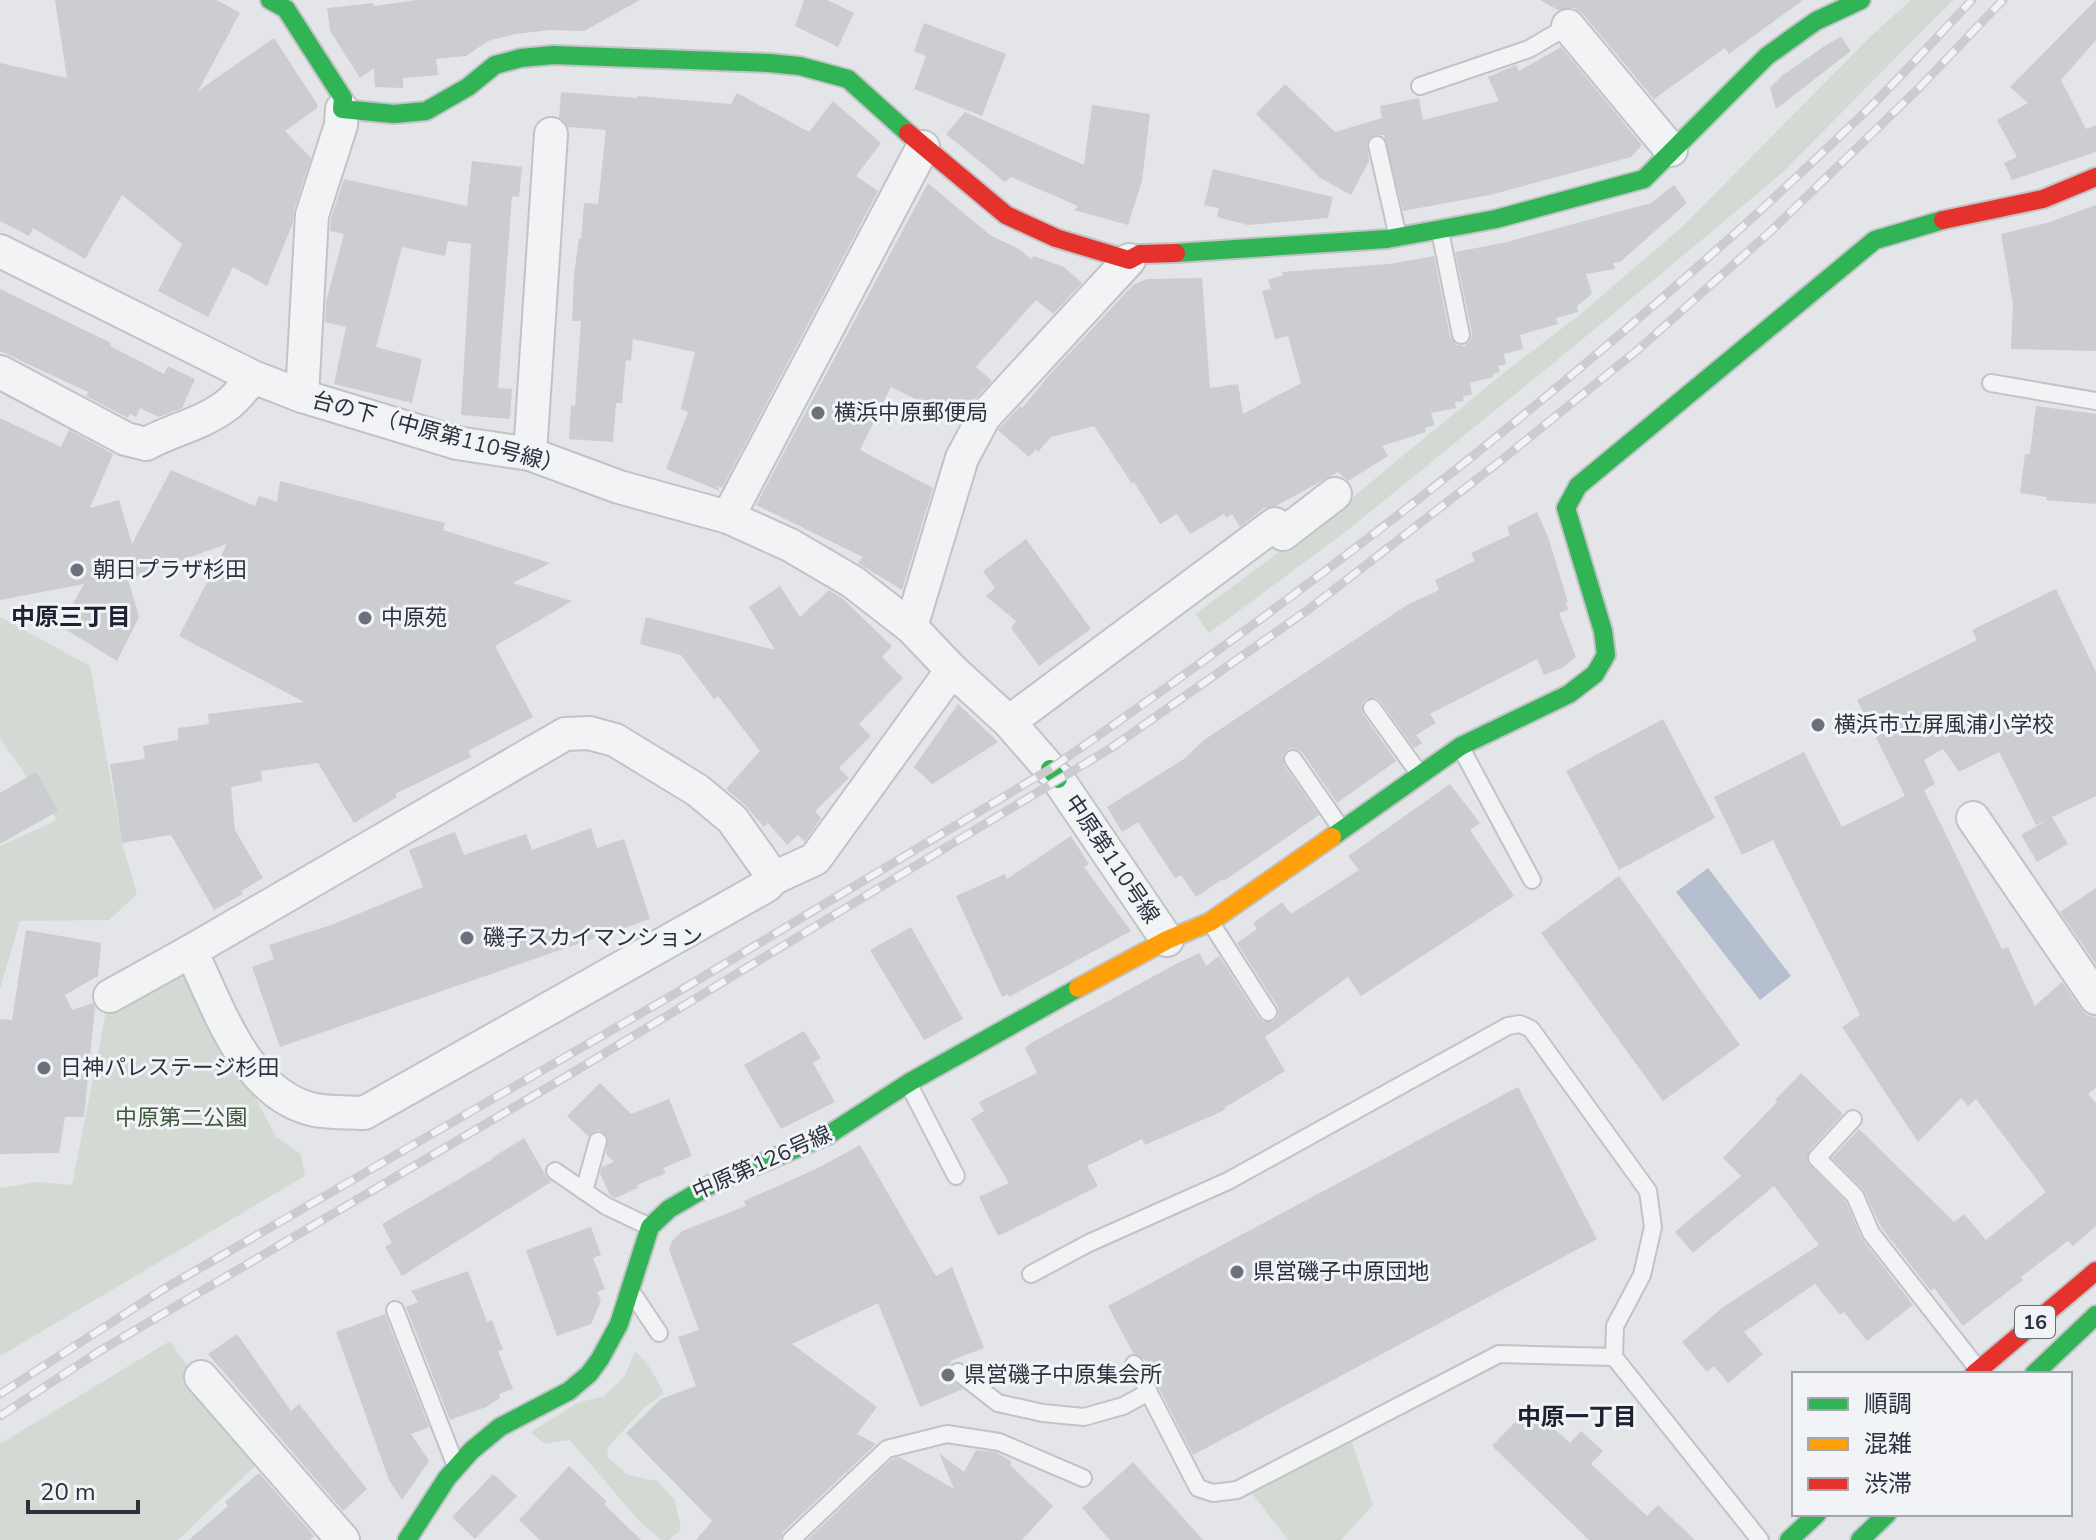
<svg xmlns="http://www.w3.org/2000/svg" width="2096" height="1540" viewBox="0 0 2096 1540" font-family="'Nunito Sans','Noto Sans JP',sans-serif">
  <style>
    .green { fill: #d3dad4 }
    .water { fill: #b5bfcf }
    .building { fill: #cccdd0 }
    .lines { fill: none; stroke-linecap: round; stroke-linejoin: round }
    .lane-casing { stroke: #c2c3c6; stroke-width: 20 }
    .street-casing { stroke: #c2c3c6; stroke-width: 36 }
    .fast-casing { stroke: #c2c3c6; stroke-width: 22 }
    .slow-casing { stroke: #c2c3c6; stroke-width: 22 }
    .jam-casing { stroke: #c2c3c6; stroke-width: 22 }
    .lane { stroke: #f2f3f4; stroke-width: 16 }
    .street { stroke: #f2f3f4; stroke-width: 32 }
    .fast { stroke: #30b455; stroke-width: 18 }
    .slow { stroke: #ff9f0a; stroke-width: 18 }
    .jam { stroke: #e5322d; stroke-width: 18 }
    .rail-casing { stroke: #cbcccf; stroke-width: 9 }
    .rail { stroke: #f1f3f6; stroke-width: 6; stroke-dasharray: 18; stroke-linecap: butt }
    .poi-dot { fill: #6c707a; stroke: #f1f3f6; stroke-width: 3 }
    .labels { text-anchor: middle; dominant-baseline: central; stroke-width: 6; stroke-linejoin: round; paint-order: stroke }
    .shield { fill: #f1f3f6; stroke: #676b76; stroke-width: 2 }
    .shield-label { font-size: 20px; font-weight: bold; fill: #2c313f }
    .poi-label { font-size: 22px; fill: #2c313f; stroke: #f1f3f6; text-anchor: start }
    .street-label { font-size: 22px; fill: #2c313f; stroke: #f1f3f6 }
    .park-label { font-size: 22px; fill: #3e593b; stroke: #f1f3f6 }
    .neighbourhood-label { font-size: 24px; font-weight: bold; fill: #1e2230; stroke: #f1f3f6 }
  </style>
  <rect width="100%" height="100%" fill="#e3e5e8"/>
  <g class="green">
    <polygon points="1911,0 1953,0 1782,173 1578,343 1349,529 1209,633 1195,614 1348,501 1506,371 1577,317 1683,226 1871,36"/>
    <polygon points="0,617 90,666 122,843 137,894 109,920 20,921 0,989 0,846 57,820 0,738"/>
    <polygon points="188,971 276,1137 301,1154 305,1176 0,1356 0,1188 37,1182 72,1185 107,1007 168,983"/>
    <polygon points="170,1341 256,1465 178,1540 0,1540 0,1444"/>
    <path d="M635,1352C648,1360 656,1379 664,1393L644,1408L608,1447L607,1457L628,1475L657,1481L675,1500L681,1530L669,1540H661L640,1522L570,1440L544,1444L531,1432L577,1403L604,1396L624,1377Z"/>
    <polygon points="1351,1440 1373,1505 1341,1540 1288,1540 1250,1491"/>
  </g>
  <polygon class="water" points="1708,868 1791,976 1760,1000 1676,892"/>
  <g class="building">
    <polygon points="55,0 217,0 240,13 198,91 274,38 317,104 317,108 285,131 311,158 294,210 293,223 267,286 233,267 208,317 158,291 182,244 122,195 85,259 33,228 29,236 0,221 0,63 67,78"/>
    <polygon points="417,0 640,0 584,31 551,30 515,34 488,41 466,56 436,59 438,75 403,78 403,88 375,87 374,68 360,78 330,31 327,8 373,3 374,6"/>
    <polygon points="804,0 827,0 854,13 838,47 795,26"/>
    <polygon points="1540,0 1803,0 1729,54 1725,48 1654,99 1582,13 1574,8 1558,10"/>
    <polygon points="2096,0 2096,40 2061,80 2086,129 2096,125 2096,152 2012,180 2004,163 2017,157 1997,120 2028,103 2010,87"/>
    <polygon points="924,23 1006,54 982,116 914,89 926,56 914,51"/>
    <polygon points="1841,37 1851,51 1776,109 1770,88 1783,75 1829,43"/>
    <polygon points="1561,47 1642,145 1631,157 1490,195 1403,211 1384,135 1374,135 1367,141 1369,161 1351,195 1320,178 1256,114 1285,84 1335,132 1382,118 1380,106 1419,98 1423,120 1499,101 1488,77 1516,65 1519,71"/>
    <polygon points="561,92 637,98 637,96 731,104 737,93 809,132 833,101 881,143 856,176 878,191 722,488 716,485 720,491 666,469 688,412 681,409 695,352 633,339 631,361 626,360 622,403 616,403 613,442 569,439 571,405 575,406 581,321 572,321 574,274 579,239 581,239 584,203 598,204 606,130 568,127 559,117"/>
    <polygon points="1092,105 1150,114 1142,181 1128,225 1074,210 1078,206 1011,177 1005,182 946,134 965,112 1084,165"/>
    <polygon points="472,161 522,167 519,197 512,196 498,388 512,389 510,419 461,415 471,244 448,241 445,256 402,247 376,347 422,359 412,403 334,384 346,327 325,322 326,302 344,234 330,231 331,218 344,179 467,206"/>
    <polygon points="1213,169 1333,197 1328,218 1248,225 1217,217 1219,208 1204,205"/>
    <polygon points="928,183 990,235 1019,249 1031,259 1034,256 1064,267 1082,283 1053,314 1036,300 976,367 992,381 970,404 960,421 891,387 860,450 933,488 902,590 858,563 863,557 756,505"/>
    <polygon points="1674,185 1687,203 1620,262 1613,263 1615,269 1586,274 1592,294 1577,306 1578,312 1556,318 1558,324 1520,335 1523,349 1504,354 1506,364 1498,366 1500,372 1493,374 1493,377 1470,383 1472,395 1463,396 1464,401 1455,402 1456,408 1431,413 1435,425 1425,428 1426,432 1382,446 1388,456 1348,481 1338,472 1276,506 1264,508 1240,527 1232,514 1226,518 1224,514 1190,534 1177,514 1160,524 1134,482 1132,484 1094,426 1051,437 1038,452 1036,449 1029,457 998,430 1020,406 1022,408 1051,373 1133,285 1147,279 1202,278 1210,388 1238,384 1243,414 1301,383 1288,336 1275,339 1262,291 1271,289 1268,280 1283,275 1282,272 1389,264 1434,256 1450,337 1457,345 1464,346 1471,339 1472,333 1455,252 1503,243 1651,203"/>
    <polygon points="2096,205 2096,351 2011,349 2013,304 2001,234 2050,222"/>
    <polygon points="0,289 111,343 110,346 164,374 168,366 195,379 182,408 159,417 140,408 136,417 130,414 128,418 86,396 88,392 0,351"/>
    <polygon points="2036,406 2096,414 2096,504 2046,500 2047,497 2020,493 2025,454 2030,454"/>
    <polygon points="0,418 61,447 69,430 113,454 90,508 119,500 132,544 171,470 255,506 259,496 277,502 280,481 445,523 443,530 550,563 513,583 572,601 495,646 533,717 468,751 471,757 395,794 397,797 354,823 318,763 261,771 262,781 231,787 235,830 263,878 241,891 243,894 214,910 171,835 122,843 110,764 145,759 143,746 178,740 178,728 209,724 208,714 304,702 179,636 227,544 128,579 139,617 117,661 60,626 84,584 0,600"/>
    <polygon points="1537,512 1548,537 1568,602 1566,603 1568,610 1559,613 1576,657 1562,668 1544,675 1537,659 1430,714 1436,723 1416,735 1422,743 1414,748 1380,701 1376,698 1366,699 1362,704 1363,714 1396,761 1337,803 1302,752 1293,748 1287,750 1283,755 1284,765 1319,815 1224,881 1223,879 1196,897 1181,875 1175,878 1138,822 1122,832 1107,807 1184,759 1204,740 1407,605 1439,590 1435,580 1475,561 1471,553 1510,535 1507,527"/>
    <polygon points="1026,539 1091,629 1039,666 1011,628 1016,621 986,596 995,588 983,571"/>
    <polygon points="780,586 800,617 829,590 842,598 892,646 882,657 903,678 859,724 871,736 839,768 849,778 815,811 821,818 806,840 804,841 798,835 787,845 768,823 764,827 744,804 726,789 760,751 718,696 714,699 681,655 640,644 646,617 775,650 749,607"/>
    <polygon points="2056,589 2096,672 2096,796 2052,817 2068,844 2037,862 2021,835 2049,819 2036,825 1999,752 1959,772 1943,749 1924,760 1935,784 1924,790 2002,949 2008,947 2035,1006 2062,982 2081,1009 2087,1015 2096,1017 2096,1088 2088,1094 2096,1103 2096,1226 2073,1246 2068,1241 2021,1277 2023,1280 1963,1326 1934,1288 1931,1291 1881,1227 1863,1189 1832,1158 1859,1129 1954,1222 1964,1214 1986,1240 2046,1192 1976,1099 1968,1106 1961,1098 1918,1142 1842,1027 1860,1015 1773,840 1742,855 1714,797 1804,752 1842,827 1905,796 1857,700 1977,640 1972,630"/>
    <polygon points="958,704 998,742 932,784 914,767"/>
    <polygon points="1663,719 1715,818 1619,870 1566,771"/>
    <polygon points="36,772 58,811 0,844 0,793"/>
    <polygon points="1450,784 1480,823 1470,830 1514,896 1361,996 1348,977 1265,1037 1285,1071 1224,1108 1225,1110 1145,1145 1142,1139 1087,1166 1098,1186 998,1236 979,1197 1009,1183 971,1119 984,1111 979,1102 1037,1073 1025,1048 1031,1043 1178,963 1200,953 1206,966 1219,956 1259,1018 1264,1022 1273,1022 1278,1016 1278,1007 1237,943 1257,929 1253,923 1282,902 1291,914 1359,870 1348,856"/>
    <polygon points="591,828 597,848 624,839 650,919 280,1047 252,967 274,959 269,945 334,924 423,887 409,850 455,832 464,855 526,834 532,850"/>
    <polygon points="1071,836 1089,864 1084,867 1131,931 1009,997 1008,994 1002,997 956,896 1005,874 1007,879"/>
    <polygon points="1619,876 1740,1045 1663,1101 1541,933"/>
    <polygon points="2096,888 2096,964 2060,912"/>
    <polygon points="911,927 963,1019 924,1040 870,950"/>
    <polygon points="26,930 101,943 98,976 65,995 72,1010 93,1003 95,1007 84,1117 65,1117 59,1153 0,1154 0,1019 12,1020"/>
    <polygon points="804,1031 821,1058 813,1063 835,1102 781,1129 744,1065"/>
    <polygon points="1801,1073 1843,1114 1809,1151 1807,1162 1846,1202 1862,1239 1913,1305 1867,1341 1844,1312 1840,1315 1815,1284 1744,1332 1763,1354 1728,1383 1714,1366 1707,1372 1682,1342 1723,1307 1819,1245 1774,1186 1693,1253 1675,1232 1741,1176 1723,1158 1777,1102 1775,1100"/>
    <polygon points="600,1083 631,1114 669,1099 692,1156 663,1168 666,1173 637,1185 638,1188 615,1198 610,1195 600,1173 602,1167 614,1162 606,1154 608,1138 600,1130 595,1131 588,1136 567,1116"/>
    <polygon points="1518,1087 1597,1239 1193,1455 1144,1359 1133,1353 1108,1306"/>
    <polygon points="524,1138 546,1176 551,1182 402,1276 385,1247 392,1243 382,1224 493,1159 492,1158"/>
    <polygon points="860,1145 936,1276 952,1267 984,1348 952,1360 949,1366 948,1377 963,1389 920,1407 878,1303 792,1344 877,1407 857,1434 876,1444 783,1532 780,1540 696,1540 712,1521 626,1433 661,1399 696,1386 678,1337 699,1330 669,1250 672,1241 682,1231 746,1206 744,1201 816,1169"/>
    <polygon points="591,1227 601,1255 593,1258 605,1289 597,1292 601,1301 591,1324 557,1336 526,1250"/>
    <polygon points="468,1271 487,1322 492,1320 503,1350 498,1351 513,1389 499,1394 500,1398 486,1407 450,1420 406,1307 418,1302 411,1291"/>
    <polygon points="385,1314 429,1427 411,1434 429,1461 402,1500 389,1480 336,1332"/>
    <polygon points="237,1334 291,1411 299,1404 367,1489 343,1511 208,1354"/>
    <polygon points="1530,1407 1570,1443 1581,1431 1603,1451 1591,1464 1647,1516 1658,1505 1695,1540 1589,1540 1492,1446"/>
    <polygon points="976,1450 995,1452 1011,1461 1010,1465 1053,1506 1022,1540 807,1540 892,1459 899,1457 954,1489 939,1453 964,1472"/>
    <polygon points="1133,1462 1203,1540 1110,1540 1082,1508"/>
    <polygon points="569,1466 607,1502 604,1504 641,1540 540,1540 519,1520"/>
    <polygon points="259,1473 314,1536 310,1540 189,1540 228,1506 225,1502"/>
    <polygon points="493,1474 517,1496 475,1539 452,1517"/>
  </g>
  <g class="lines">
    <defs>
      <g id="lane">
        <polyline points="1420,86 1529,49 1568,26"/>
        <polyline points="1377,145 1398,237"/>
        <polyline points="1440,231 1461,335"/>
        <polyline points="1991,383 2096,401"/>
        <polyline points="1372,708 1418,772"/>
        <polyline points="1461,748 1532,880"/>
        <polyline points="1293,759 1340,827"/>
        <polyline points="1211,923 1268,1012"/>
        <polyline points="909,1085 956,1176"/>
        <polyline points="1853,1119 1817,1158 1855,1196 1871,1233 1978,1369"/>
        <polyline points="555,1171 606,1206 650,1227"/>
        <polyline points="584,1191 598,1141"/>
        <polyline points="1031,1274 1089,1243 1228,1181 1508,1026 1520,1024 1531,1029 1648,1191 1653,1227 1642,1275 1615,1326 1614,1357 1760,1540"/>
        <polyline points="635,1297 659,1333"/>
        <polyline points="395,1310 454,1461"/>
        <polyline points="1134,1364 1198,1488 1213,1493 1237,1490 1499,1354 1614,1357"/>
        <polyline points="958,1372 998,1403 1043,1413 1084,1417 1123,1406 1149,1392"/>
        <polyline points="791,1540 887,1449 947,1434 999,1442 1083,1478"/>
      </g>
      <g id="street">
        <polyline points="1568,26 1671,150"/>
        <polyline points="0,251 253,377 302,396 457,443 530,454 619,487 728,517 790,545 853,582 911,627 952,670 1009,722 1050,769"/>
        <path d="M0,372L126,439L146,444C171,430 203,424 227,405C237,398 245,386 253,377"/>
        <polyline points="302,396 312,215 341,125 342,109"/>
        <polyline points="530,454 551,134"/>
        <polyline points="728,517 923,147"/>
        <polyline points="911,627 962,458 984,417 1129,260"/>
        <polyline points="1009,722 1275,524 1283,534 1335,494"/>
        <polyline points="1058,779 1167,940"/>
        <polyline points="1973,818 2096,998"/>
        <path d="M774,878L732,819L697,790L615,740L589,733L565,734L191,951C218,1006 246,1096 315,1110C331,1113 348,1112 364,1113L766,886L774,878L815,859L952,670"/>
        <polyline points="110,996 191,951"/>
        <polyline points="201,1377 343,1540"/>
      </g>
      <g id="fast">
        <polyline points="270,0 286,9 343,98 342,109 394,114 426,111 468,87 495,65 521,58 553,55 769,63 800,66 848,79 908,133"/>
        <polyline points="1176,253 1387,239 1496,219 1644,179 1767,56 1816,21 1861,0"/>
        <polyline points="1050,769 1058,779"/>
        <polyline points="1332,837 1461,746 1569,694 1595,674 1606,655 1603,631 1566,508 1578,486 1875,240 1943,220"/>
        <polyline points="2034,1374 2096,1315"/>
        <polyline points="407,1540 447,1478 471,1451 500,1427 569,1391 589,1374 600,1359 619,1324 650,1227 669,1209 712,1184 828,1135 910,1082 1078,988"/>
        <polyline points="1789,1540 1817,1514"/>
        <polyline points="1860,1540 1887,1514"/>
      </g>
      <polyline id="slow" points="1078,988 1167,940 1210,922 1332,837"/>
      <g id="jam">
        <polyline points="908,133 1006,215 1056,238 1129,260 1140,254 1176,253"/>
        <polyline points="1943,220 2043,199 2096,177"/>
        <polyline points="1974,1374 2096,1271"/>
      </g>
    </defs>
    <use href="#lane" class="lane-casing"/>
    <use href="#street" class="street-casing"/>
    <use href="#fast" class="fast-casing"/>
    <use href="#slow" class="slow-casing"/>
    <use href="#jam" class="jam-casing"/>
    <use href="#lane" class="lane"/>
    <use href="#street" class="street"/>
    <use href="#fast" class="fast"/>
    <use href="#slow" class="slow"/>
    <use href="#jam" class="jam"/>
    <defs>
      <g id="rail">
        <path d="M0,1394L162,1290L676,993L1050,769C1337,572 1612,356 1863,114C1901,77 1936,38 1972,0"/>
        <polyline points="0,1416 98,1352 562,1079 1111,748 1309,609 1499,462 1640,348 1771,231 1919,88 2003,0"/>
      </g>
    </defs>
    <use href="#rail" class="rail-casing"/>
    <use href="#rail" class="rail"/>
  </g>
  <g class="poi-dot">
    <circle cx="818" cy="413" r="8"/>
    <circle cx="77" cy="570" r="8"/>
    <circle cx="365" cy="618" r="8"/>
    <circle cx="1818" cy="725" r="8"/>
    <circle cx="467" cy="938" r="8"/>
    <circle cx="44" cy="1068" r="8"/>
    <circle cx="1237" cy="1272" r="8"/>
    <circle cx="948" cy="1375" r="8"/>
  </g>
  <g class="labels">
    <rect class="shield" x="2015" y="1306" width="40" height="32" rx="6"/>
    <g class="shield-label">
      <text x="2035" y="1322">16</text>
    </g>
    <g class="poi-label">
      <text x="834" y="413">横浜中原郵便局</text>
      <text x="93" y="570">朝日プラザ杉田</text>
      <text x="381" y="618">中原苑</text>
      <text x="1834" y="725">横浜市立屏風浦小学校</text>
      <text x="483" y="938">磯子スカイマンション</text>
      <text x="60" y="1068">日神パレステージ杉田</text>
      <text x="1253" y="1272">県営磯子中原団地</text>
      <text x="964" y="1375">県営磯子中原集会所</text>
    </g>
    <g class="street-label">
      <text transform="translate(438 433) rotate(15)">台の下（中原第110号線）</text>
      <text transform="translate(1112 859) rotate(56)">中原第110号線</text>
      <text transform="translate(762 1163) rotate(-24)">中原第126号線</text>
    </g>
    <g class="park-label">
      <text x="181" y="1118">中原第二公園</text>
    </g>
    <g class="neighbourhood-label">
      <text x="71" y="617">中原三丁目</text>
      <text x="1577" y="1417">中原一丁目</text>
    </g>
  </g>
  <rect x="1792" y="1372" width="280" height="144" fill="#f1f3f6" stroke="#a2a5ad" stroke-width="2"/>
  <rect x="1808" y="1398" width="40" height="12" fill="#30b455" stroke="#a2a5ad" stroke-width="2"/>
  <text x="1864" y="1412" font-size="24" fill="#2c313f">順調</text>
  <rect x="1808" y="1438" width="40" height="12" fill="#ff9f0a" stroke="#a2a5ad" stroke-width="2"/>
  <text x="1864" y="1452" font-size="24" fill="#2c313f">混雑</text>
  <rect x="1808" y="1478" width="40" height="12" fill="#e5322d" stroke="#a2a5ad" stroke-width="2"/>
  <text x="1864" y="1492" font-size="24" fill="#2c313f">渋滞</text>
  <path d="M28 1500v12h110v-12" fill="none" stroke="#2c313f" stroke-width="4"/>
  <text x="40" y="1500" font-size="24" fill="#2c313f" stroke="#f1f3f6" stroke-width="6" paint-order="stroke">20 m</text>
</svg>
